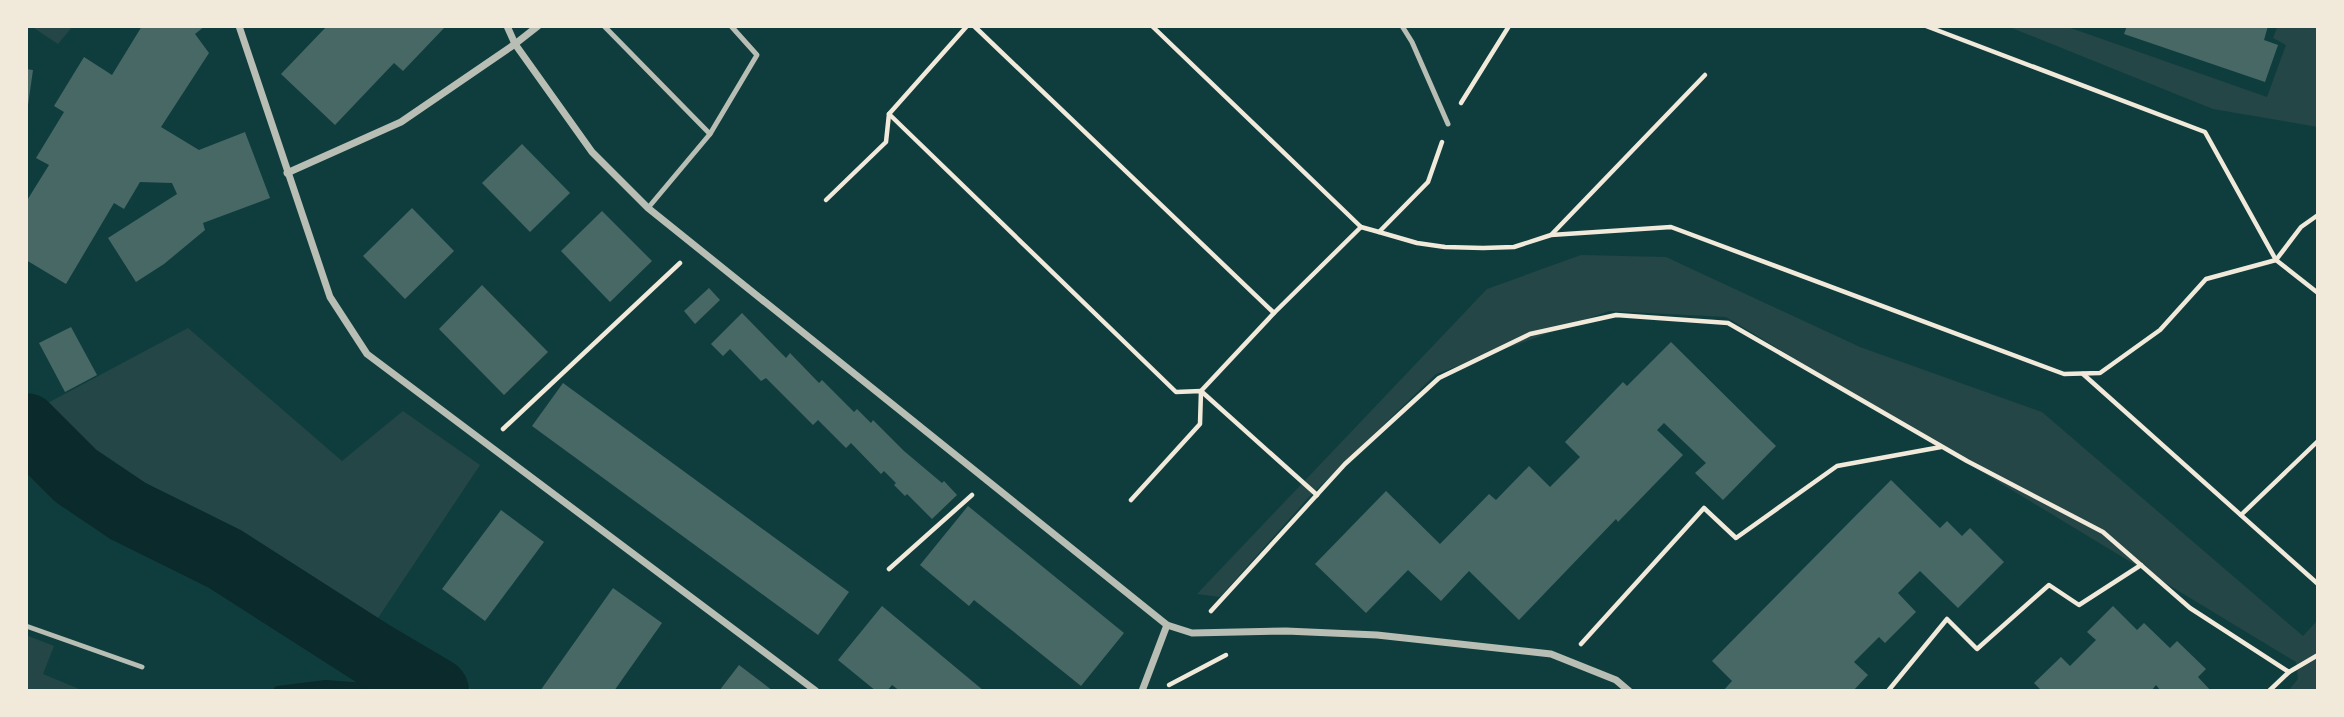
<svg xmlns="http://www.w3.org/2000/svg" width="2344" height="717" viewBox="0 0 2344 717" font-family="'Fira Sans Condensed',sans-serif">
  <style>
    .green { fill: #244646 }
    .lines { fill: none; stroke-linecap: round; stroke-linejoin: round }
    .stream { stroke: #0a2a2b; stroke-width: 10 }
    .river { stroke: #0a2a2b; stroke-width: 66 }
    .building { fill: #486865 }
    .path { stroke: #f1e9da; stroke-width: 4.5 }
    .service { stroke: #b8beb3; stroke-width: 5 }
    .minor { stroke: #b8beb3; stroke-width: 7 }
  </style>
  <rect width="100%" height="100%" fill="#0f3d3e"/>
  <g class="green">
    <polygon points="31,26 73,26 58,44"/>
    <polygon points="2007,26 2065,26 2267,97 2286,45 2273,38 2277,28 2275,26 2318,26 2318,127 2213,109"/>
    <polygon points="1581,255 1666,257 1860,347 2042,412 2303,636 2318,620 2318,691 2288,691 2298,679 2296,662 1726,317 1609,311 1436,374 1309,497 1220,597 1197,594 1487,289"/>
    <polygon points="188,328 342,461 403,411 480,465 370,630 474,691 407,691 286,624 135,534 80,500 47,474 60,459 29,413"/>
    <polygon points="26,635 54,646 43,674 84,691 26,691"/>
  </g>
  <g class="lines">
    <polyline class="stream" points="278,691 326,685 403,691"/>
    <polyline class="river" points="26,426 76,476 128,511 225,559 375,655 436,691"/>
  </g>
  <g class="building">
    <polygon points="142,26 205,26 195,34 209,53 161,127 199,150 245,132 270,198 203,223 205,230 164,264 136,282 108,238 177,194 172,183 140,182 124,209 114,203 66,284 26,260 26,202 49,165 36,158 64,112 54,106 84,57 112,75"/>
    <polygon points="327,26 446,26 403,71 394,63 335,125 281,74"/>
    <polygon points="2127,26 2268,26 2264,40 2278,45 2265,82 2124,34"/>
    <polygon points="26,69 33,70 28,105 26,104"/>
    <polygon points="522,144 570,193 530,232 482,183"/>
    <polygon points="412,208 454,251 405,299 363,256"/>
    <polygon points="602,211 652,261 610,302 561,251"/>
    <polygon points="482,285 548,352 504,395 439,329"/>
    <polygon points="709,288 720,300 695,324 684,311"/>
    <polygon points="742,313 786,358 790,353 819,383 822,380 854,412 857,409 871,423 873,420 904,451 942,483 944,481 957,495 932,519 907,494 905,496 894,485 896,483 884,471 881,474 851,443 846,448 818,420 813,425 766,378 761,381 730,349 723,356 711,344"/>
    <polygon points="71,327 97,375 65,392 39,343"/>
    <polygon points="1671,342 1776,446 1723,500 1695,473 1706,463 1664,423 1657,430 1683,455 1618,522 1616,519 1519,620 1469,571 1441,601 1408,570 1366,613 1315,564 1386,491 1440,544 1489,494 1496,500 1529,466 1550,487 1580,457 1565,442 1623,382 1627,386"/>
    <polygon points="563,383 849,592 818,635 532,426"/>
    <polygon points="1891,480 1940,528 1947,521 1962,536 1970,528 2004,562 1958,608 1920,571 1898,593 1916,612 1885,643 1879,637 1854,662 1868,675 1853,691 1723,691 1732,681 1712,661"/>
    <polygon points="968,506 1124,633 1081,686 974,600 969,606 920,565"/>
    <polygon points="501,510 544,542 485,621 442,589"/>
    <polygon points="613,588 662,623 614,691 540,691"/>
    <polygon points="882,606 984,691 900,691 892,685 887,691 876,691 838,660"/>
    <polygon points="2113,606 2137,630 2144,623 2170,648 2177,641 2206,669 2198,677 2211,691 2161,691 2156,685 2151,691 2042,691 2034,683 2061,657 2070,666 2096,640 2087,632"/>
    <polygon points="739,665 773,691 719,691"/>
  </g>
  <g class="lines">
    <g class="path">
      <polyline points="974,26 1274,313"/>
      <polyline points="1152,26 1361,227 1379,232"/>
      <polyline points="1926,26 2205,132 2276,260 2318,293"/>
      <polyline points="1461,103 1509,26"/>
      <polyline points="889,114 1176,392 1201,391 1317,495"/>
      <polyline points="1442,142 1428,182 1379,232 1417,243 1445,247 1483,248 1514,247 1551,235 1671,227 2064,374 2100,373 2160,330 2206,279 2276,260 2301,227 2318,215"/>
      <polyline points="826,200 886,142 889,114 967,26"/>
      <polyline points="1552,234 1705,75"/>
      <polyline points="2083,374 2318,584"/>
      <polyline points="503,429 680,263"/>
      <polyline points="1131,500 1200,424 1201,391 1274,313 1361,227"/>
      <polyline points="2241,515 2318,441"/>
      <polyline points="889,569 972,495"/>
      <polyline points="1211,611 1345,464 1439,378 1530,334 1616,315 1728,323 1967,461 2103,532 2190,608 2289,672"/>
      <polyline points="1581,644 1704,508 1736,538 1837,466 1941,447"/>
      <polyline points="1169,685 1226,655"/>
      <polyline points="1888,691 1947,619 1977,649 2049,585 2079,605 2141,565"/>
      <polyline points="2269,691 2289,672 2318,655"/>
    </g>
    <g class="service">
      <polyline points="604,26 710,134"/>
      <polyline points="1402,26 1412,42 1448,124"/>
      <polyline points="648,208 710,134 757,55 731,26"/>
      <polyline points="26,626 142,667"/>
    </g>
    <g class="minor">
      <polyline points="239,26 330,297 367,354 816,691"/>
      <polyline points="507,26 515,44 592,152 648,208 1167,625 1192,633 1286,631 1377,635 1551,654 1616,680 1629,691"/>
      <polyline points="287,173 401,122 515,44 538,26"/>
      <polyline points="1142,691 1167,625"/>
    </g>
  </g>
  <rect width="2344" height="717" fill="none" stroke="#f1e9da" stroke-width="56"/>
</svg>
